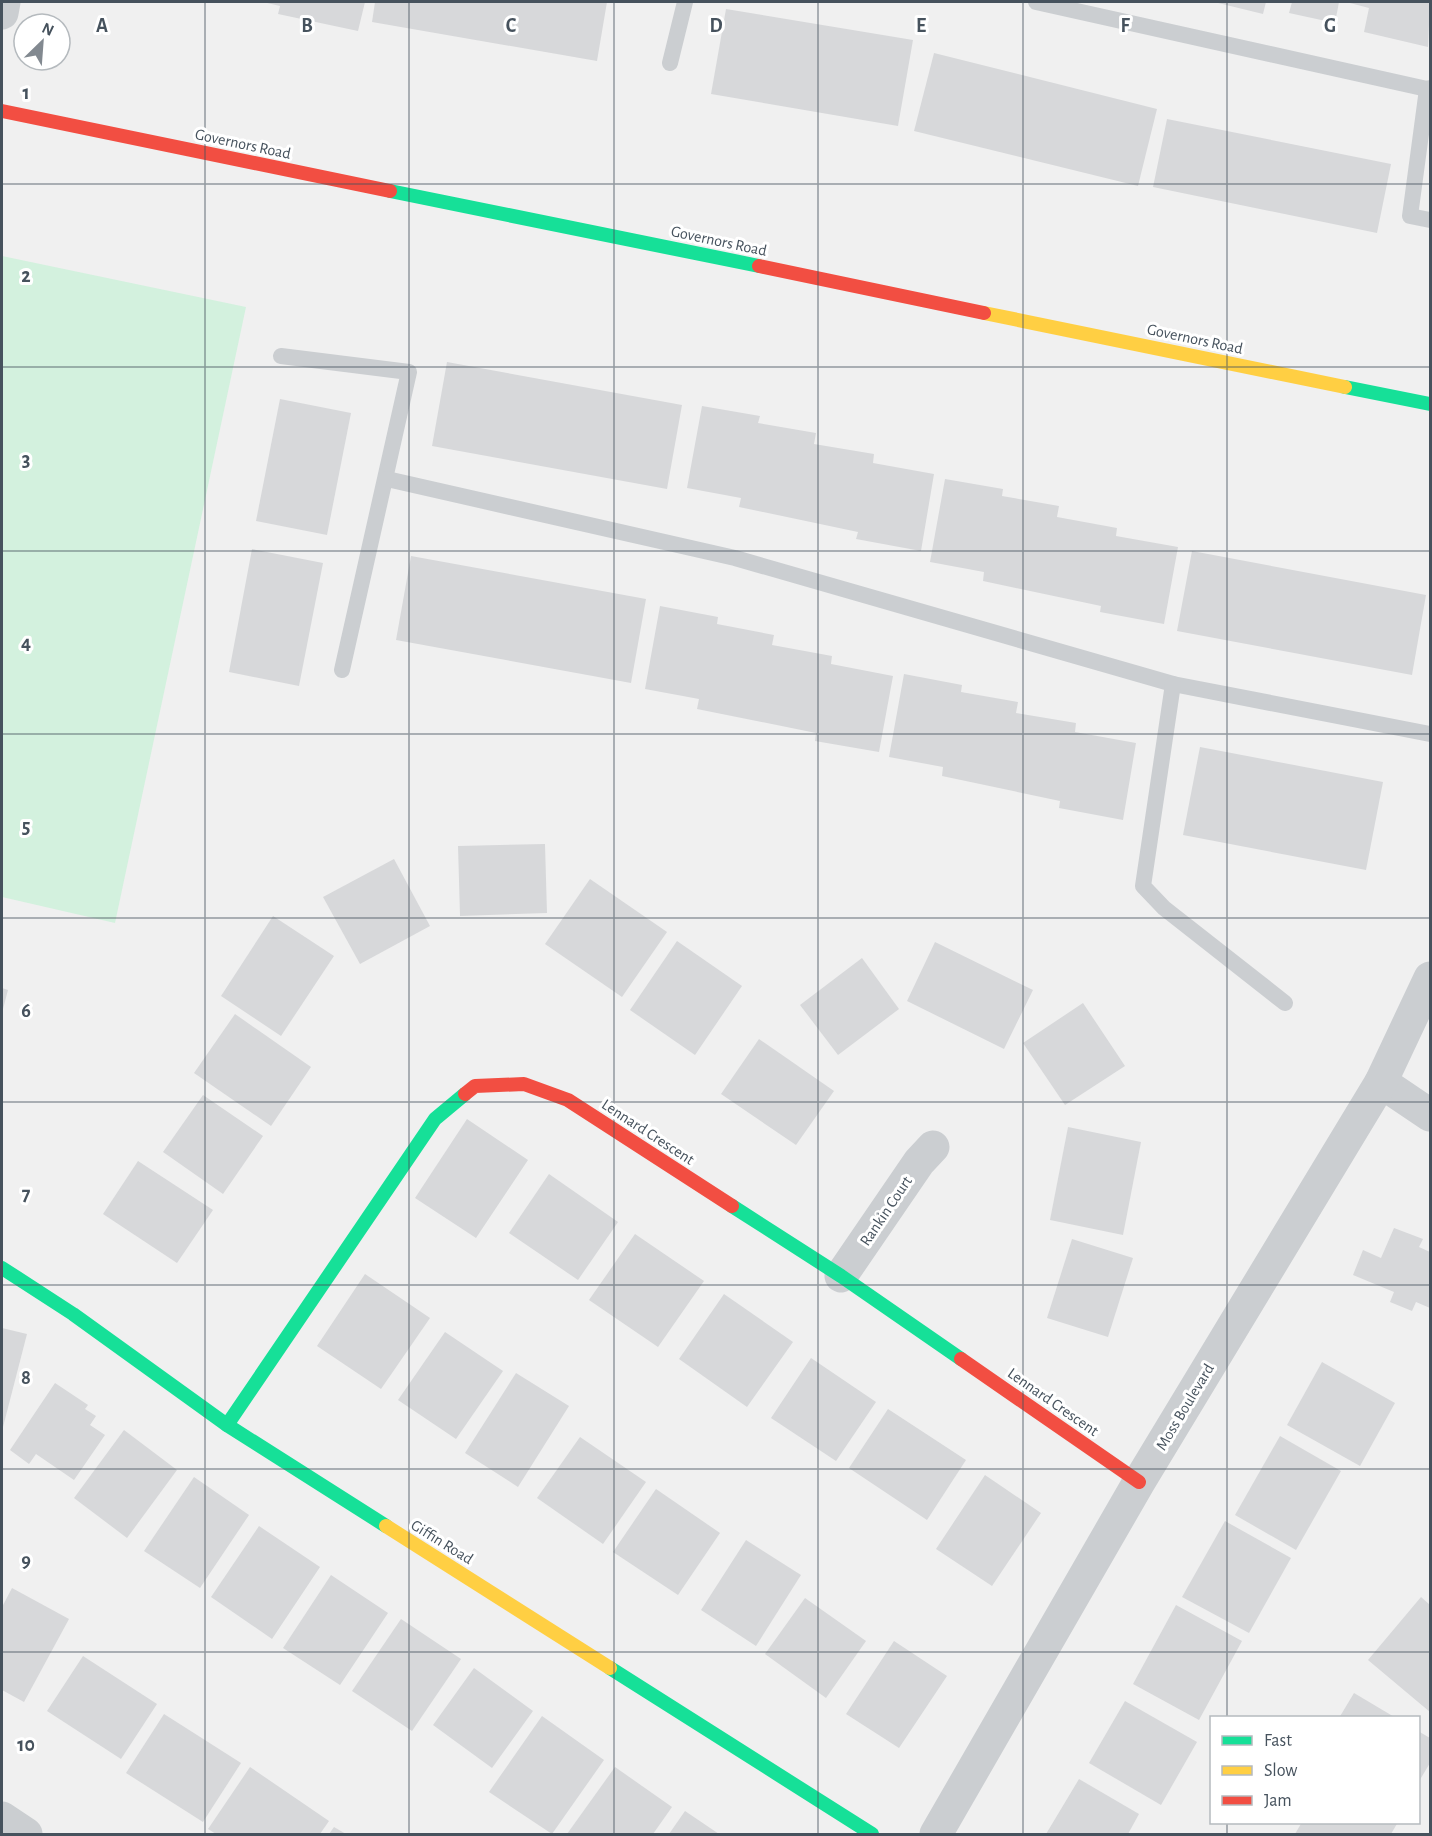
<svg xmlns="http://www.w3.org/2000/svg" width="1432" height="1836" viewBox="0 0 1432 1836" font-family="'Alegreya Sans',sans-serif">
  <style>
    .green { fill: #d3f1de }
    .building { fill: #d7d8da }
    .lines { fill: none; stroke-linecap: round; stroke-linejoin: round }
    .lane { stroke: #cbced1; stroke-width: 16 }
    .street { stroke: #cbced1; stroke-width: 33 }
    .fast { stroke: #16e098; stroke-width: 14 }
    .slow { stroke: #ffcf43; stroke-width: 14 }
    .jam { stroke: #f24e42; stroke-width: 14 }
    .grid { fill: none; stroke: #46525d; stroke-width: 1.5; stroke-opacity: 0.55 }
    .labels { text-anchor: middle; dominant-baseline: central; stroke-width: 6; stroke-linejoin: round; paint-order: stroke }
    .street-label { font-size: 16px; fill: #46525d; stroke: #fff }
    .grid-label { font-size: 20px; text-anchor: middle; font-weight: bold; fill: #46525d; stroke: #fff; stroke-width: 6; stroke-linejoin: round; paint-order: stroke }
  </style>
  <rect width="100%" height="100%" fill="#f0f0f0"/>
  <polygon class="green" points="2,256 246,307 115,923 2,897"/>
  <g class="building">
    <polygon points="263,2 365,2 358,31 278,14 280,6"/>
    <polygon points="375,2 607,2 597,61 372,22"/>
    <polygon points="1214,2 1266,2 1263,14"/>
    <polygon points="1292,2 1339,2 1335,23 1289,13"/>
    <polygon points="1346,2 1430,2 1428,47 1364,32 1369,8"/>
    <polygon points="726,9 913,40 898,126 711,94"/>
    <polygon points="934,53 1157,109 1138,186 914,131"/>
    <polygon points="1167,119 1391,164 1377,233 1153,187"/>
    <polygon points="447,362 682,405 667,489 432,446"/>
    <polygon points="280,399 351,413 327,535 256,521"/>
    <polygon points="702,406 760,416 758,423 816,433 814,444 874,454 873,463 934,474 921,551 856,539 858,532 739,507 741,498 687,488"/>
    <polygon points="945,479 1003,489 1002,496 1059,506 1057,517 1117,528 1116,536 1178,547 1164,624 1100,612 1101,606 983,581 984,572 930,562"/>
    <polygon points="252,549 323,563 299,686 229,672"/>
    <polygon points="1192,551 1426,595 1412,675 1177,631"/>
    <polygon points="411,556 646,599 631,683 396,640"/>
    <polygon points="660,606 718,617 717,624 774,635 772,645 832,656 831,664 893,676 879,752 815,741 816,733 697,709 699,699 645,689"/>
    <polygon points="904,674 962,685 961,692 1018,702 1016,713 1076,723 1075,732 1136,743 1123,820 1059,808 1060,801 942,776 943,767 889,757"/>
    <polygon points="1200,747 1383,782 1366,870 1183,835"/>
    <polygon points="545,844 547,913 460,916 458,846"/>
    <polygon points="394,859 430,926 360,964 323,897"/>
    <polygon points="590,879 667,932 622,997 545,944"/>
    <polygon points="273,916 334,956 281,1036 221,996"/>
    <polygon points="677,941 742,986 695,1055 630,1010"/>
    <polygon points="935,942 1033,990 1004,1049 907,1001"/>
    <polygon points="862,958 899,1009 838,1055 800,1005"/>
    <polygon points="2,988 8,990 2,1013"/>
    <polygon points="1083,1003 1125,1066 1065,1105 1023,1043"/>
    <polygon points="235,1014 311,1067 271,1126 194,1073"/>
    <polygon points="759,1039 834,1091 796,1145 721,1094"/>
    <polygon points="203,1095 263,1136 223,1194 163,1152"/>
    <polygon points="467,1119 528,1160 476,1238 415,1198"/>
    <polygon points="1068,1127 1141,1142 1123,1235 1050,1220"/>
    <polygon points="138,1161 213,1210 177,1263 103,1214"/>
    <polygon points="549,1174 618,1222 578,1280 509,1233"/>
    <polygon points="1394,1228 1423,1239 1419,1247 1430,1252 1430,1308 1416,1302 1412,1311 1390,1302 1394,1292 1353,1275 1363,1250 1381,1258"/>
    <polygon points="635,1234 704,1281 658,1347 589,1300"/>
    <polygon points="1072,1239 1133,1258 1108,1337 1047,1318"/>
    <polygon points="365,1274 430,1318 381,1389 317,1346"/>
    <polygon points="724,1294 793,1342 747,1407 679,1359"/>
    <polygon points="2,1328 27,1334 2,1431"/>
    <polygon points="445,1332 503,1371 456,1439 398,1400"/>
    <polygon points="811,1358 876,1402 836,1461 771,1418"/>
    <polygon points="1322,1362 1395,1403 1360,1466 1287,1425"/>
    <polygon points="516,1373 569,1406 518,1487 465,1453"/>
    <polygon points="55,1383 88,1405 85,1409 96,1416 90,1425 105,1435 74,1480 36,1454 29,1464 10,1450"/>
    <polygon points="888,1409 966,1460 927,1520 849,1468"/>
    <polygon points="124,1430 177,1470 127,1538 74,1498"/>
    <polygon points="1280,1436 1341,1471 1296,1550 1235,1515"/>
    <polygon points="580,1437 646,1482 603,1544 537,1498"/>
    <polygon points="985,1475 1041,1513 992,1586 936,1549"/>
    <polygon points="194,1477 249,1515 200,1588 144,1551"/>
    <polygon points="656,1489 720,1533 678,1595 613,1552"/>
    <polygon points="1225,1521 1291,1558 1249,1633 1182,1597"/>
    <polygon points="259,1526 320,1567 272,1639 211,1597"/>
    <polygon points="746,1540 801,1575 756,1646 701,1610"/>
    <polygon points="331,1575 388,1613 340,1685 283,1648"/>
    <polygon points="12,1588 69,1619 24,1702 2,1690 2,1607"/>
    <polygon points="1421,1597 1430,1605 1430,1712 1368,1660"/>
    <polygon points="805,1598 866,1641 826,1698 765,1654"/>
    <polygon points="1176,1605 1242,1641 1199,1720 1133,1684"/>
    <polygon points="401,1619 461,1659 412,1731 352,1691"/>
    <polygon points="894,1641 947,1676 899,1748 846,1714"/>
    <polygon points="83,1656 157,1704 121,1759 47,1711"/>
    <polygon points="474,1668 533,1711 492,1768 433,1725"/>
    <polygon points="1354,1693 1396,1718 1339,1718"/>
    <polygon points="1125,1701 1197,1742 1161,1805 1089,1763"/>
    <polygon points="164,1714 241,1763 203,1822 126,1773"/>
    <polygon points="542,1716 604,1760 552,1834 489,1792"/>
    <polygon points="1418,1731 1430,1738 1430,1763 1418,1783"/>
    <polygon points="250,1767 329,1821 320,1834 216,1834 208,1829"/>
    <polygon points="615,1767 672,1807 653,1834 567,1834"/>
    <polygon points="1079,1779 1139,1814 1128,1834 1046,1834"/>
    <polygon points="685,1811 719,1834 669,1834"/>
    <polygon points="1302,1822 1398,1822 1391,1834 1295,1834"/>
    <polygon points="334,1827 346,1834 329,1834"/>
  </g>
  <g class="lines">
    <g class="lane">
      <polyline points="1036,2 1427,89 1430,88"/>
      <polyline points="670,63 685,2"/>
      <polyline points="1427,89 1410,216 1430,220"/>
      <polyline points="281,356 409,372 342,670"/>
      <polyline points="387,479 735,558 1173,684 1430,734"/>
      <polyline points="1173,684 1143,886 1164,908 1285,1003"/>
    </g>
    <g class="street">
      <polyline points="2,13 4,2"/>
      <polyline points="1381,1082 1430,1115"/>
      <polyline points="841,1276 919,1162 933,1147"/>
      <polyline points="2,1818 26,1834"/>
      <polyline points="936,1834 1139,1482 1381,1082 1430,978"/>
    </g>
    <g class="fast">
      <polyline points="390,191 759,266"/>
      <polyline points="1345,387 1430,404"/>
      <polyline points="732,1206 841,1276 961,1359"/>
      <polyline points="2,1268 73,1314 227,1425 386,1526"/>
      <polyline points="227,1425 435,1119 465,1094"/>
      <polyline points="610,1668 872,1834"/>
    </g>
    <g class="slow">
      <polyline points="984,313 1345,387"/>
      <polyline points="386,1526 610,1668"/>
    </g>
    <g class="jam">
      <polyline points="2,111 390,191"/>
      <polyline points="759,266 984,313"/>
      <polyline points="465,1094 475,1086 524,1084 568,1100 732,1206"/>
      <polyline points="961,1359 1139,1482"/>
    </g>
  </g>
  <path class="grid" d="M205,2V1834M409,2V1834M614,2V1834M818,2V1834M1023,2V1834M1227,2V1718M2,184H1430M2,367H1430M2,551H1430M2,734H1430M2,918H1430M2,1102H1430M2,1285H1430M2,1469H1430M2,1652H1430M1227,1822V1834"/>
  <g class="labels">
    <g class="street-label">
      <text transform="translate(243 144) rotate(12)">Governors Road</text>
      <text transform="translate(719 241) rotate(12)">Governors Road</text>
      <text transform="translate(1195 339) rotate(12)">Governors Road</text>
      <text transform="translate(648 1132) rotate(33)">Lennard Crescent</text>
      <text transform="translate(886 1211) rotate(-56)">Rankin Court</text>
      <text transform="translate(1053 1402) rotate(35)">Lennard Crescent</text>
      <text transform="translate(1185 1407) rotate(-59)">Moss Boulevard</text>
      <text transform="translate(442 1542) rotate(32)">Giffin Road</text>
    </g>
  </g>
  <g class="grid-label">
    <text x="102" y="32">A</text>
    <text x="307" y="32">B</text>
    <text x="511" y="32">C</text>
    <text x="716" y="32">D</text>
    <text x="921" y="32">E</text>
    <text x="1125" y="32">F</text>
    <text x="1330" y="32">G</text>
    <text x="26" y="99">1</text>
    <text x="26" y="282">2</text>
    <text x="26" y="466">3</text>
    <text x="26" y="649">4</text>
    <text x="26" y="833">5</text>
    <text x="26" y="1017">6</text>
    <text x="26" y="1200">7</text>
    <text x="26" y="1384">8</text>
    <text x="26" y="1567">9</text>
    <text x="26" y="1751">10</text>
  </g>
  <rect width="1432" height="1836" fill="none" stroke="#46525d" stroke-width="6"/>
  <rect x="1210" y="1716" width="210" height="108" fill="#ffffff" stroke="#b5babe" stroke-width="1.5"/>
  <rect x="1222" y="1736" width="30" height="9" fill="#16e098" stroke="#b5babe" stroke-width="1.5"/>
  <text x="1264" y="1746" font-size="18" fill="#46525d">Fast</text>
  <rect x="1222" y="1766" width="30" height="9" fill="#ffcf43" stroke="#b5babe" stroke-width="1.5"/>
  <text x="1264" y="1776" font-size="18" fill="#46525d">Slow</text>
  <rect x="1222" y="1796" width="30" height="9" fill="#f24e42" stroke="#b5babe" stroke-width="1.5"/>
  <text x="1264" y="1806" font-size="18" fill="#46525d">Jam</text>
  <g transform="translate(42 42) rotate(25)"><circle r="28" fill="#ffffff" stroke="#b5babe" stroke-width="1.5"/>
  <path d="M0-4.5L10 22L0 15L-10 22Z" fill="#828990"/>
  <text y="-9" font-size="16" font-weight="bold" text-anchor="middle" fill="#46525d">N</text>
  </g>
</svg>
